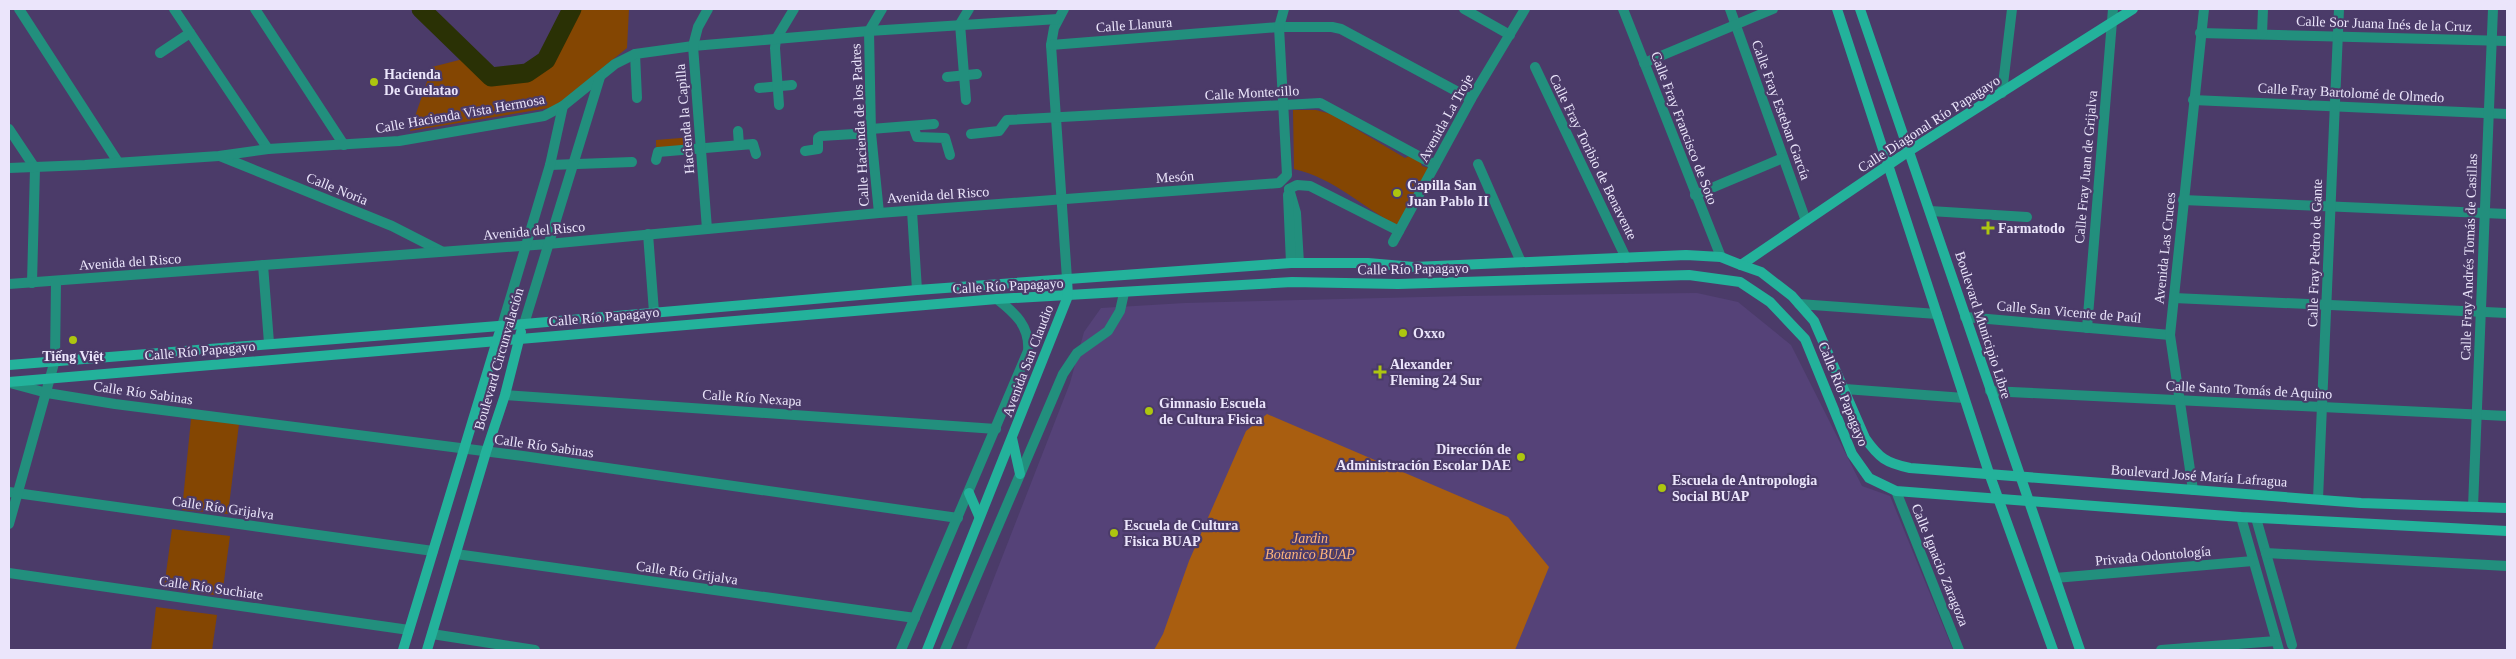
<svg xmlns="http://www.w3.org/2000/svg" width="2516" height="659" viewBox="0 0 2516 659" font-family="'Times New Roman',serif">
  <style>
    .built { fill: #554278 }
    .green { fill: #844602 }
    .forest { fill: #a95e10 }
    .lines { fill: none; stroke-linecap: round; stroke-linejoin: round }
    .river { stroke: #2a3105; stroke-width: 19 }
    .street { stroke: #228f7d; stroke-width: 10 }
    .secondary { stroke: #23b29b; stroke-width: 10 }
    .poi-dot { fill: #adc60f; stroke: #4b3b69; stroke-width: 2 }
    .labels { text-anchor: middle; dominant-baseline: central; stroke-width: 4.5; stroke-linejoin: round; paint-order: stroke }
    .street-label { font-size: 14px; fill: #ebe5fb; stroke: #4b3b69 }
    .poi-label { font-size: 14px; font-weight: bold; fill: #ebe5fb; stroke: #4b3b69; text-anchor: start }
    .park-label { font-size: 14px; font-style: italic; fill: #feb47a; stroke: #4b3b69 }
  </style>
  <rect width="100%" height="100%" fill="#4b3b69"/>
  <polygon class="built" points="1697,293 1738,302 1791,345 1862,486 1890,496 1953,650 966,650 1070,383 1084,332 1101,308 1185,303 1463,296"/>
  <g class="green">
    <polygon points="580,9 629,9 627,48 555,107 410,131 432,67 463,59 486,81 542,72"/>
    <path d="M1293,110H1316L1331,114L1405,158L1409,156L1420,161L1422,166L1431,169L1399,227C1364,208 1334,178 1294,169Z"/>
    <polygon points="693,137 693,146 656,148 656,140"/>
    <polygon points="191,419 239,424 228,514 182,510"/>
    <polygon points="172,529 230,536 222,596 164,588"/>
    <polygon points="156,607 217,615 212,650 151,650"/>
  </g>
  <polygon class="forest" points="1267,414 1508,517 1549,567 1515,650 1154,650 1163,634 1189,561 1246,431"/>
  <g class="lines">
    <polyline class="river" points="421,9 491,77 527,73 546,60 572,9"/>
    <g class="street">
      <polyline points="19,9 118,162"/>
      <polyline points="174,9 268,149"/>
      <polyline points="255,9 344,145"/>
      <polyline points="1064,9 1054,28 1051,45 1067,279"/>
      <polyline points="1464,9 1510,35"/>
      <polyline points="1623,9 1721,257"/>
      <polyline points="1730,9 1806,221"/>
      <polyline points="2200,33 2507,41"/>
      <polyline points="2262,34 2263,9"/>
      <polyline points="1051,45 1279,27 1332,27 1341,29 1471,99"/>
      <polyline points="160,53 190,33"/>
      <polyline points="635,54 637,98"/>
      <polyline points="1644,63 1773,9"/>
      <polyline points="1535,67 1626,258"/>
      <polyline points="947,77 977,74"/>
      <polyline points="759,88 792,85"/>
      <polyline points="2002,93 2012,9"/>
      <polyline points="966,100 960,24 969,9"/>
      <polyline points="2193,100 2507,114"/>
      <polyline points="779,105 775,48 776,39 794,9"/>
      <polyline points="913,126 917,137 945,138 950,155"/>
      <polyline points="9,129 35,168 32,283"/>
      <polyline points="871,129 934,124"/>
      <polyline points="738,131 739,145"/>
      <polyline points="971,134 999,131 1007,120 1320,103 1435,165"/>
      <polyline points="805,151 818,149 818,138 821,136 871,133"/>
      <polyline points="220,156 392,226 441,251"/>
      <polyline points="656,160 658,152 753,144 756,154"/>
      <polyline points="1478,164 1521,262"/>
      <polyline points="550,165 632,162"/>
      <polyline points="9,168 85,165 219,156 268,149 399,141 544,116 563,106 615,64 635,54 693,46 869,31 1058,19"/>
      <polyline points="1289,189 1297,185 1310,186 1399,231"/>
      <polyline points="1289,189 1296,213 1299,263"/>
      <polyline points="1288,195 1291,263"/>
      <polyline points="1695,195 1783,158"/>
      <polyline points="2183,200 2507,214"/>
      <polyline points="912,211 917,290"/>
      <polyline points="1930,211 2027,217"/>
      <polyline points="879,213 871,133 869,31 882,9"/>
      <polyline points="707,229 693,46 698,27 708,9"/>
      <polyline points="648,234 654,312"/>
      <polyline points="1393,242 1471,99 1525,9"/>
      <polyline points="263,265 269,343"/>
      <polyline points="9,284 548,244 879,213 1279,183 1287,175 1279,27 1284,9"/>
      <polyline points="2174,298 2507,313"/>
      <polyline points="1799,304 1937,314"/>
      <polyline points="1965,317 2170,335"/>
      <polyline points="524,324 600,77"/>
      <polyline points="502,326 550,165 563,106"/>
      <polyline points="2087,328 2113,9"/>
      <polyline points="10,383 47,393 115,404 523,456 958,518"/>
      <polyline points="1845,389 1964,398"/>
      <polyline points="1990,391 2507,416"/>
      <polyline points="505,395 996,429"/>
      <polyline points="2193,490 2170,335 2204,9"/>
      <polyline points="1896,491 1959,650"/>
      <polyline points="9,492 433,551"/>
      <polyline points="2318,499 2339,9"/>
      <polyline points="2473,507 2493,9"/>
      <polyline points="2241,517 2279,650"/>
      <polyline points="2256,518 2292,645"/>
      <polyline points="9,524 55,360 56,282"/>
      <polyline points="2266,553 2507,566"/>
      <polyline points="456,554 915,618"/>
      <polyline points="9,573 409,630"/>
      <polyline points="2055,578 2253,561"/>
      <polyline points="432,634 535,650"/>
      <path d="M901,650L1028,351C1030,326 1015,313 997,299"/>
      <polyline points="945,650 1063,374 1077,353 1108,331 1120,311 1124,293"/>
      <polyline points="2161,650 2276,641"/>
    </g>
    <g class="secondary">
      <polyline points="1837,9 1989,473 2053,650"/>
      <polyline points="1860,9 2080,650"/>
      <polyline points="1741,265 1909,151 2133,9"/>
      <path d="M9,365L524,324L917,290L1291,263H1368L1414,267L1686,255L1721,257L1741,265L1761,272L1792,296L1814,321L1865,438C1879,458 1886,463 1910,468L2361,503L2507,508"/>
      <polyline points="9,382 997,299 1292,282 1398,284 1689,275 1740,282 1770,302 1805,339 1852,454 1869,478 1896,491 2241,517 2507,531"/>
      <polyline points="1012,438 1020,474"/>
      <polyline points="969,493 979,516"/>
      <polyline points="403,650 499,334"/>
      <polyline points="427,650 486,452 505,395 521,332"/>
      <polyline points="927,650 1068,296 1067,279"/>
    </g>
  </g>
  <g class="poi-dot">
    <circle cx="374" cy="82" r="5"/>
    <circle cx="1397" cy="193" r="5"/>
    <path d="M1985.5 220.5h5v5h5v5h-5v5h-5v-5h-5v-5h5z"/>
    <circle cx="1403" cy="333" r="5"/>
    <circle cx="73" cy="340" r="5"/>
    <path d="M1377.5 364.5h5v5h5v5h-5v5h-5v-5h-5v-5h5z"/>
    <circle cx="1149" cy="411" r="5"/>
    <circle cx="1521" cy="457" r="5"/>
    <circle cx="1662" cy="488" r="5"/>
    <circle cx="1114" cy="533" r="5"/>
  </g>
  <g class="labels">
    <g class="street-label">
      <text transform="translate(2384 24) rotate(2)">Calle Sor Juana Inés de la Cruz</text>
      <text transform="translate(1134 25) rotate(-4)">Calle Llanura</text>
      <text transform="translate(1252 93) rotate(-3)">Calle Montecillo</text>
      <text transform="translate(2351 93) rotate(3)">Calle Fray Bartolomé de Olmedo</text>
      <text transform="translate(1781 110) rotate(70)">Calle Fray Esteban García</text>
      <text transform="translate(460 114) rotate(-10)">Calle Hacienda Vista Hermosa</text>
      <text transform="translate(1446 118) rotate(-61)">Avenida La Troje</text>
      <text transform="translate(685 119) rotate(-95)">Hacienda la Capilla</text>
      <text transform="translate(1929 124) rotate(-33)">Calle Diagonal Río Papagayo</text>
      <text transform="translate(860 125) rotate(-93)">Calle Hacienda de los Padres</text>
      <text transform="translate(1684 128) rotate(69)">Calle Fray Francisco de Soto</text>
      <text transform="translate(1593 157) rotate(64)">Calle Fray Toribio de Benavente</text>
      <text transform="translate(2086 167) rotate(-85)">Calle Fray Juan de Grijalva</text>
      <text transform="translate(1175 177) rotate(-4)">Mesón</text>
      <text transform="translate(337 189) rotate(22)">Calle Noria</text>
      <text transform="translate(938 195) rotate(-4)">Avenida del Risco</text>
      <text transform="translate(534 231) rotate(-5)">Avenida del Risco</text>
      <text transform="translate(2165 248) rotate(-84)">Avenida Las Cruces</text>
      <text transform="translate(2315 253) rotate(-88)">Calle Fray Pedro de Gante</text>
      <text transform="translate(2469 257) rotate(-88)">Calle Fray Andrés Tomás de Casillas</text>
      <text transform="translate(130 262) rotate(-4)">Avenida del Risco</text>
      <text transform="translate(1413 269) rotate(-1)">Calle Río Papagayo</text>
      <text transform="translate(1008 286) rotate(-3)">Calle Río Papagayo</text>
      <text transform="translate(2069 312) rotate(5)">Calle San Vicente de Paúl</text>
      <text transform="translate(604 317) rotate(-5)">Calle Río Papagayo</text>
      <text transform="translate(1983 325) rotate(72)">Boulevard Municipio Libre</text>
      <text transform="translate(200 351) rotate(-5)">Calle Río Papagayo</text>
      <text transform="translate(499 359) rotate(-74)">Boulevard Circunvalación</text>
      <text transform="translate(1028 361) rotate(-69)">Avenida San Claudio</text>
      <text transform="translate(2249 390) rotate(3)">Calle Santo Tomás de Aquino</text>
      <text transform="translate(143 393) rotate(8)">Calle Río Sabinas</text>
      <text transform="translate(1843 394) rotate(68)">Calle Río Papagayo</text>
      <text transform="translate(752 398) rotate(4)">Calle Río Nexapa</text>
      <text transform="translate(544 446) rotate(8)">Calle Río Sabinas</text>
      <text transform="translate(2199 476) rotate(4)">Boulevard José María Lafragua</text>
      <text transform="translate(223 508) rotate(8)">Calle Río Grijalva</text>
      <text transform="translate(2153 556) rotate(-5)">Privada Odontología</text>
      <text transform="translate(1940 565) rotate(68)">Calle Ignacio Zaragoza</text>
      <text transform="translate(687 573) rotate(8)">Calle Río Grijalva</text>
      <text transform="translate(211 588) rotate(8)">Calle Río Suchiate</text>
    </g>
    <g class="poi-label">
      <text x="384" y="74">Hacienda<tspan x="384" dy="16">De Guelatao</tspan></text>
      <text x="1407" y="185">Capilla San<tspan x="1407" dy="16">Juan Pablo II</tspan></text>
      <text x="1998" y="228">Farmatodo</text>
      <text x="1413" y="333">Oxxo</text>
      <text x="73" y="356" text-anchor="middle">Tiếng Việt</text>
      <text x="1390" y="364">Alexander<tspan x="1390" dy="16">Fleming 24 Sur</tspan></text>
      <text x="1159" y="403">Gimnasio Escuela<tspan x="1159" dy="16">de Cultura Fisica</tspan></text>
      <text x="1511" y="449" text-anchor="end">Dirección de<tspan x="1511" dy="16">Administración Escolar DAE</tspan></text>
      <text x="1672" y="480">Escuela de Antropologia<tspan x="1672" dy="16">Social BUAP</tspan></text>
      <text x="1124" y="525">Escuela de Cultura<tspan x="1124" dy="16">Fisica BUAP</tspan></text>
    </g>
    <g class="park-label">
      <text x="1310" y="538">Jardin<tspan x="1310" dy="16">Botanico BUAP</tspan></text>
    </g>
  </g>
  <rect width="2516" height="659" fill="none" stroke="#ebe5fb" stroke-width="20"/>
</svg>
